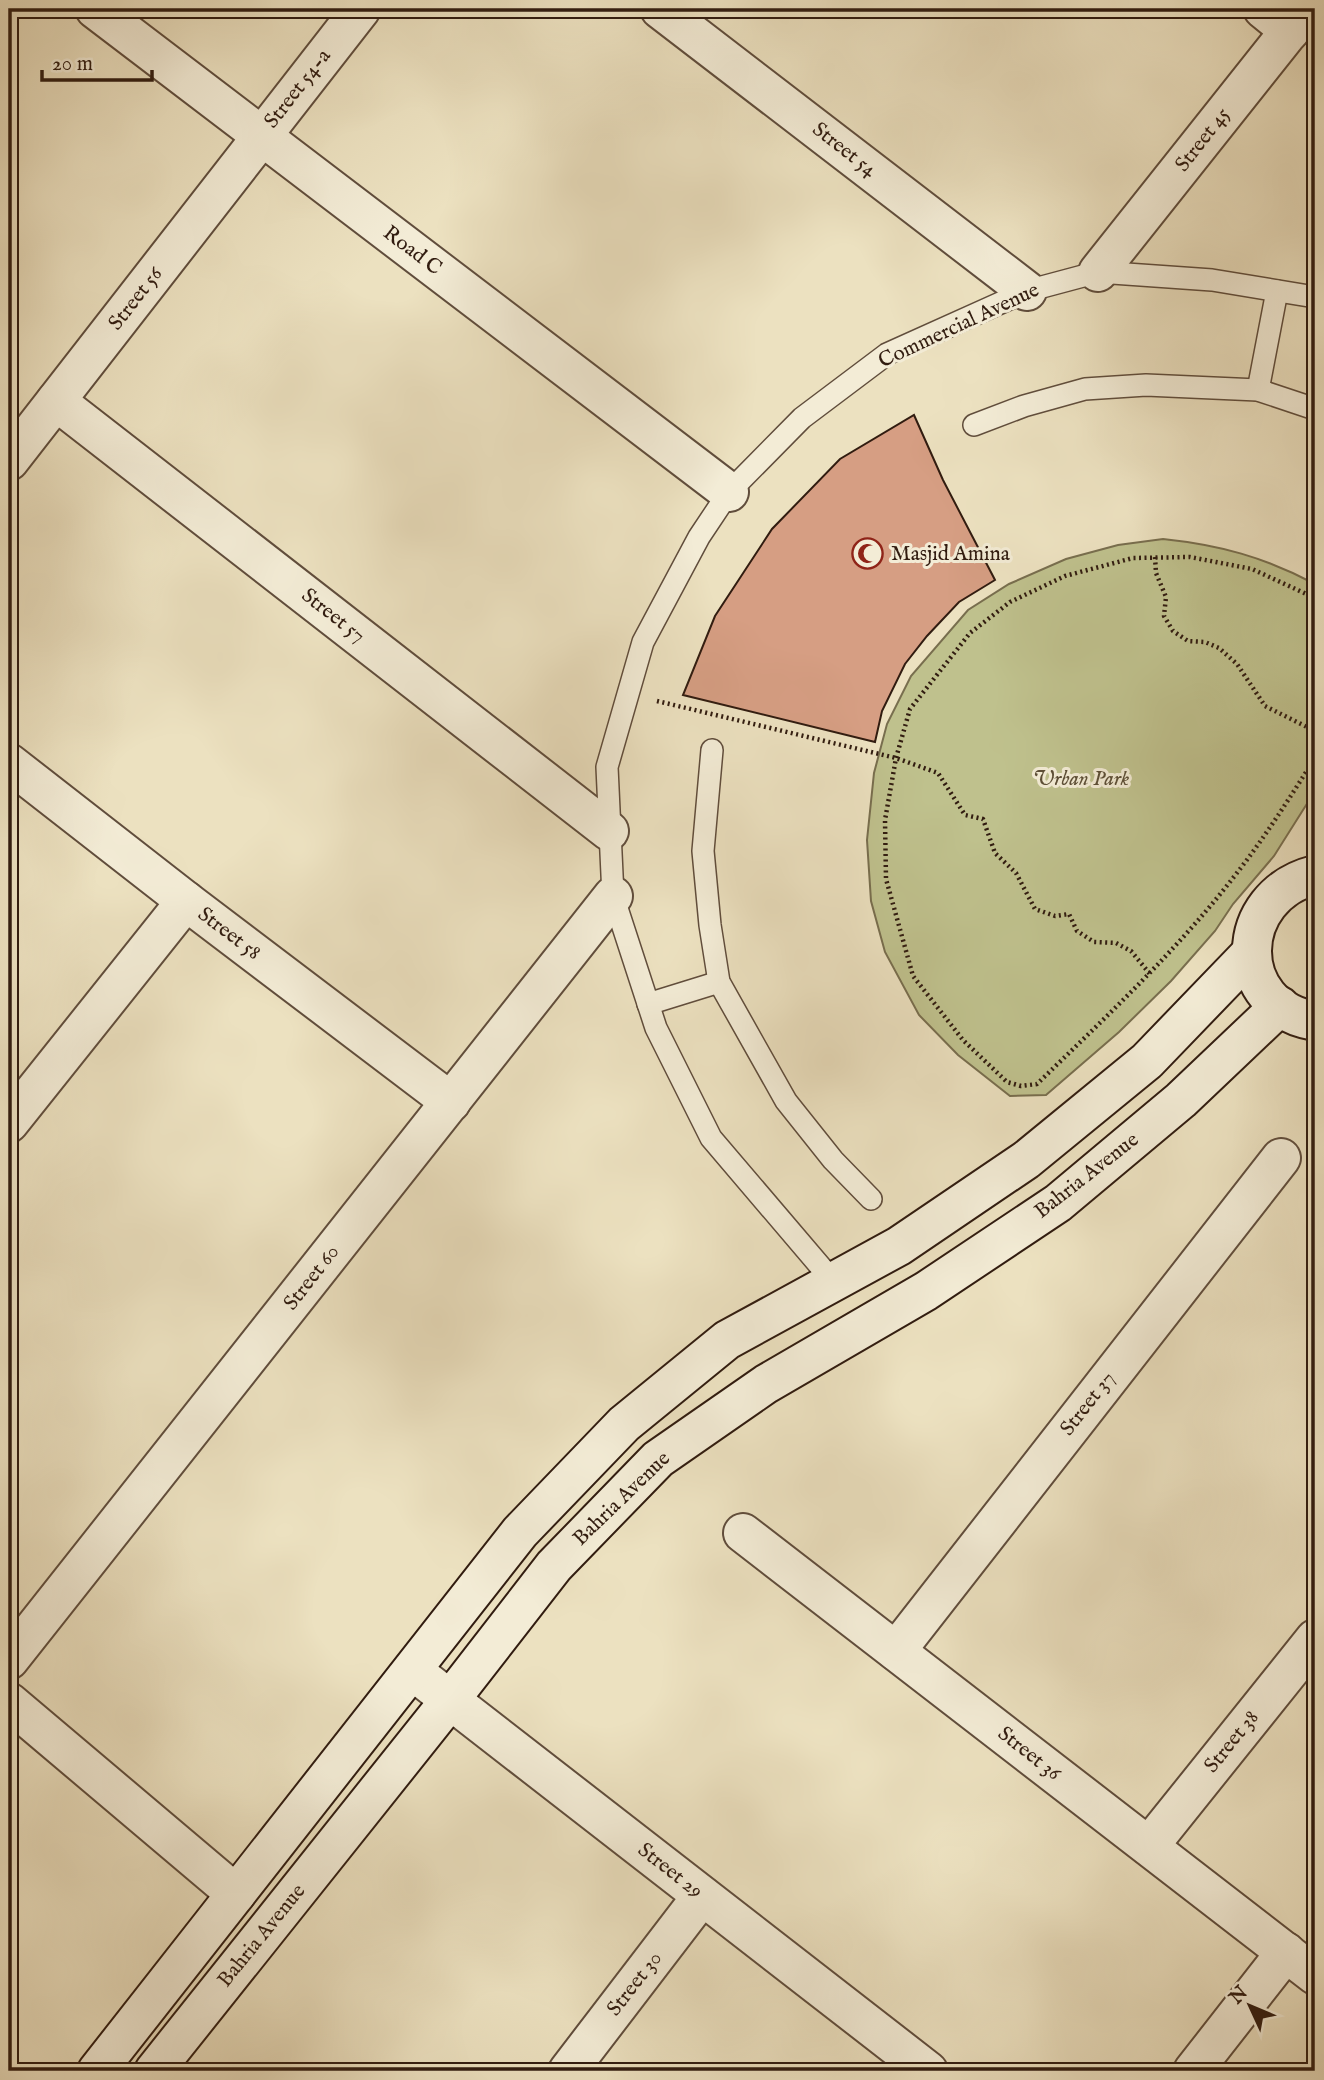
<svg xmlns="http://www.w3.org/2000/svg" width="1324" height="2080" viewBox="0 0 1324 2080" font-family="'IM FELL English',serif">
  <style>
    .green { fill: #bfc18d; stroke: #786e4e; stroke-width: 2 }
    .building { fill: #d69e83; stroke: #311c10; stroke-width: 2 }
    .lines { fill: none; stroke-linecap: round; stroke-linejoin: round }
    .lane-casing { stroke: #604d3c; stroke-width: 24 }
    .street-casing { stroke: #604d3c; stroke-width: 42 }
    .secondary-casing { stroke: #311c10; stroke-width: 42 }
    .path { stroke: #311c10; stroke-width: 4.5; stroke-dasharray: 2 3.5; stroke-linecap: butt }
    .lane { stroke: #f3ecd6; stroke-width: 21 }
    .street { stroke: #f3ecd6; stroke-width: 38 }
    .secondary { stroke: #f3ecd6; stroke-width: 38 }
    .labels { text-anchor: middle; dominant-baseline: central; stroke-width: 6; stroke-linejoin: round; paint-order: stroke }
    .street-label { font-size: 21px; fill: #311c10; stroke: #f3ecd6 }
    .poi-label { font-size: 21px; fill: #311c10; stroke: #f3ecd6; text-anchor: start }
    .park-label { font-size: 21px; font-style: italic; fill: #5c4e36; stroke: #f3ecd6 }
  </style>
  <rect width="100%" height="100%" fill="#ece1c0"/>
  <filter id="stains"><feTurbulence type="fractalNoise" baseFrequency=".00286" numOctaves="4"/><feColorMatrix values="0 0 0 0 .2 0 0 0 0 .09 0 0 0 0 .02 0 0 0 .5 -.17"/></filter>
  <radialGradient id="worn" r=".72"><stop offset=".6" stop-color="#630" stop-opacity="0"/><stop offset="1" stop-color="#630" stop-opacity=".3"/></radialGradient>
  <path class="green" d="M1163,539C1220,545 1264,557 1315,584V791L1274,856L1233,904L1215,931L1171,981L1119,1032L1046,1095L1010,1096L958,1055L919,1015L885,952L871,901L867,840L874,773L887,724L911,676L968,610L1009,584L1066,559L1118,545Z"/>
  <polygon class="building" points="914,415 943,480 995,580 959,602 927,636 905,664 882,711 875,742 683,695 715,616 772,529 840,459"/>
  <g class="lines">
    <defs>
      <g id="lane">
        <polyline points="1258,390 1277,291"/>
        <polyline points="974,425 1024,406 1085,389 1146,385 1258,390 1315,409"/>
        <polyline points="712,750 703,851 710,925 719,982 786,1101 833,1160 871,1199"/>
        <polyline points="648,1004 719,982"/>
        <polyline points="832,1280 711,1138 656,1028 613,896 607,767 643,642 699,537 729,492 802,418 887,354 1027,291 1098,272 1212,280 1315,297"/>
      </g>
      <g id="street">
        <polyline points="95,9 729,492"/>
        <polyline points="660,9 1027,291"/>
        <polyline points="1263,9 1290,31"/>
        <polyline points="1098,272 1307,9"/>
        <polyline points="56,401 609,831"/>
        <polyline points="9,461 361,9"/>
        <polyline points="9,763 186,901 451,1102"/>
        <polyline points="9,1123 186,901"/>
        <polyline points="743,1533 1315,1975"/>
        <polyline points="896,1651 1281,1158"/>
        <polyline points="9,1660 613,896"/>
        <polyline points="413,1671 928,2071"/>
        <polyline points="9,1702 236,1894"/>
        <polyline points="1149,1846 1315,1639"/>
        <polyline points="568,2071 702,1896"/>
        <polyline points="1193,2071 1286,1952"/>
      </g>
      <g id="secondary">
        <path d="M1315,875C1232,896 1230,1007 1315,1021"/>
        <polyline points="97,2071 520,1532 624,1424 727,1340 899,1246 1026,1160 1147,1061 1252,952"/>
        <polyline points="154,2071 450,1700 554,1566 658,1459 766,1384 926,1291 1058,1203 1181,1100 1280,1006"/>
      </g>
    </defs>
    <use href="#lane" class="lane-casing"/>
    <use href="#street" class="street-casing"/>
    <use href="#secondary" class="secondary-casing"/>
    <g class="path">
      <polyline points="1155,557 1156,573 1166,597 1164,616 1173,631 1188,641 1205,642 1219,648 1237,664 1265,706 1315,731"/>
      <path d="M1315,598L1252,569L1190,557L1133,558L1065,576L1010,602L970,633L910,709L896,758L885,820L886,879L913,976L963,1040L1007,1082L1021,1086L1037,1084C1109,1014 1182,946 1243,865C1269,831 1292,794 1315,758"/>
      <polyline points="657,701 896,758 938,773 965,815 983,819 995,853 1016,873 1035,909 1055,916 1069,914 1077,931 1094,942 1116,943 1131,951 1150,974"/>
    </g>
    <use href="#lane" class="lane"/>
    <use href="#street" class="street"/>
    <use href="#secondary" class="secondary"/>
  </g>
  <defs>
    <symbol id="mosque-ring" viewBox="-11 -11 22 22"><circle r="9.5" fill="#f3ecd6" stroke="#8f2418" stroke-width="1.5"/><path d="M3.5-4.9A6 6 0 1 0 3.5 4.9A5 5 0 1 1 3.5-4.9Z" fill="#8f2418"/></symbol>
  </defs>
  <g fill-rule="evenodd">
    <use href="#mosque-ring" x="850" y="536" width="35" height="35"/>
  </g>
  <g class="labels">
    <g class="street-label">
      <text transform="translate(298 89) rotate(-52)">Street 54-a</text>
      <text transform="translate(1203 140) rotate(-52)">Street 45</text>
      <text transform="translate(844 150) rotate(38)">Street 54</text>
      <text transform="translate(412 251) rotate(37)">Road C</text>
      <text transform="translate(136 299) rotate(-52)">Street 56</text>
      <text transform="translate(959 326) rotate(-25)">Commercial Avenue</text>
      <text transform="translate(333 616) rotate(38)">Street 57</text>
      <text transform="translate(229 934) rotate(37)">Street 58</text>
      <text transform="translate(1087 1176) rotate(-38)">Bahria Avenue</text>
      <text transform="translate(312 1278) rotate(-52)">Street 60</text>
      <text transform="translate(1088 1404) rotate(-52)">Street 37</text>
      <text transform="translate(622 1499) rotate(-44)">Bahria Avenue</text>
      <text transform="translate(1232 1742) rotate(-51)">Street 38</text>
      <text transform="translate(1029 1754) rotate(38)">Street 36</text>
      <text transform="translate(670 1871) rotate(38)">Street 29</text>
      <text transform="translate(262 1936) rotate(-51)">Bahria Avenue</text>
      <text transform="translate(635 1984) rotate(-52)">Street 30</text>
    </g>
    <g class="poi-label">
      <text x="891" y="554">Masjid Amina</text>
    </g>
    <g class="park-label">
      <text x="1081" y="779">Urban Park</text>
    </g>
  </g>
  <rect width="1324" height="2080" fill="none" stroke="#ece1c0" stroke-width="35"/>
  <rect x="10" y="10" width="1303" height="2059" fill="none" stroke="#311c10" stroke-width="3.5"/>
  <rect x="18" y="18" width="1289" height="2045" fill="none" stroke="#311c10" stroke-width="2"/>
  <g transform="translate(1250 2006) rotate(314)" stroke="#f3ecd6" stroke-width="5" paint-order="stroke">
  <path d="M0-5L12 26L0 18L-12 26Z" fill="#311c10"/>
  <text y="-10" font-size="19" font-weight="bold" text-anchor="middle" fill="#311c10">N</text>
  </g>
  <path d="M42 70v10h110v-10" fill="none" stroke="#311c10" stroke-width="3.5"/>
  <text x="52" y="70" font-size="21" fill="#311c10" stroke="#f3ecd6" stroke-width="5" paint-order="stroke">20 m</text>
  <rect width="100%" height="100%" filter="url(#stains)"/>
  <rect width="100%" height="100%" fill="url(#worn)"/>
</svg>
